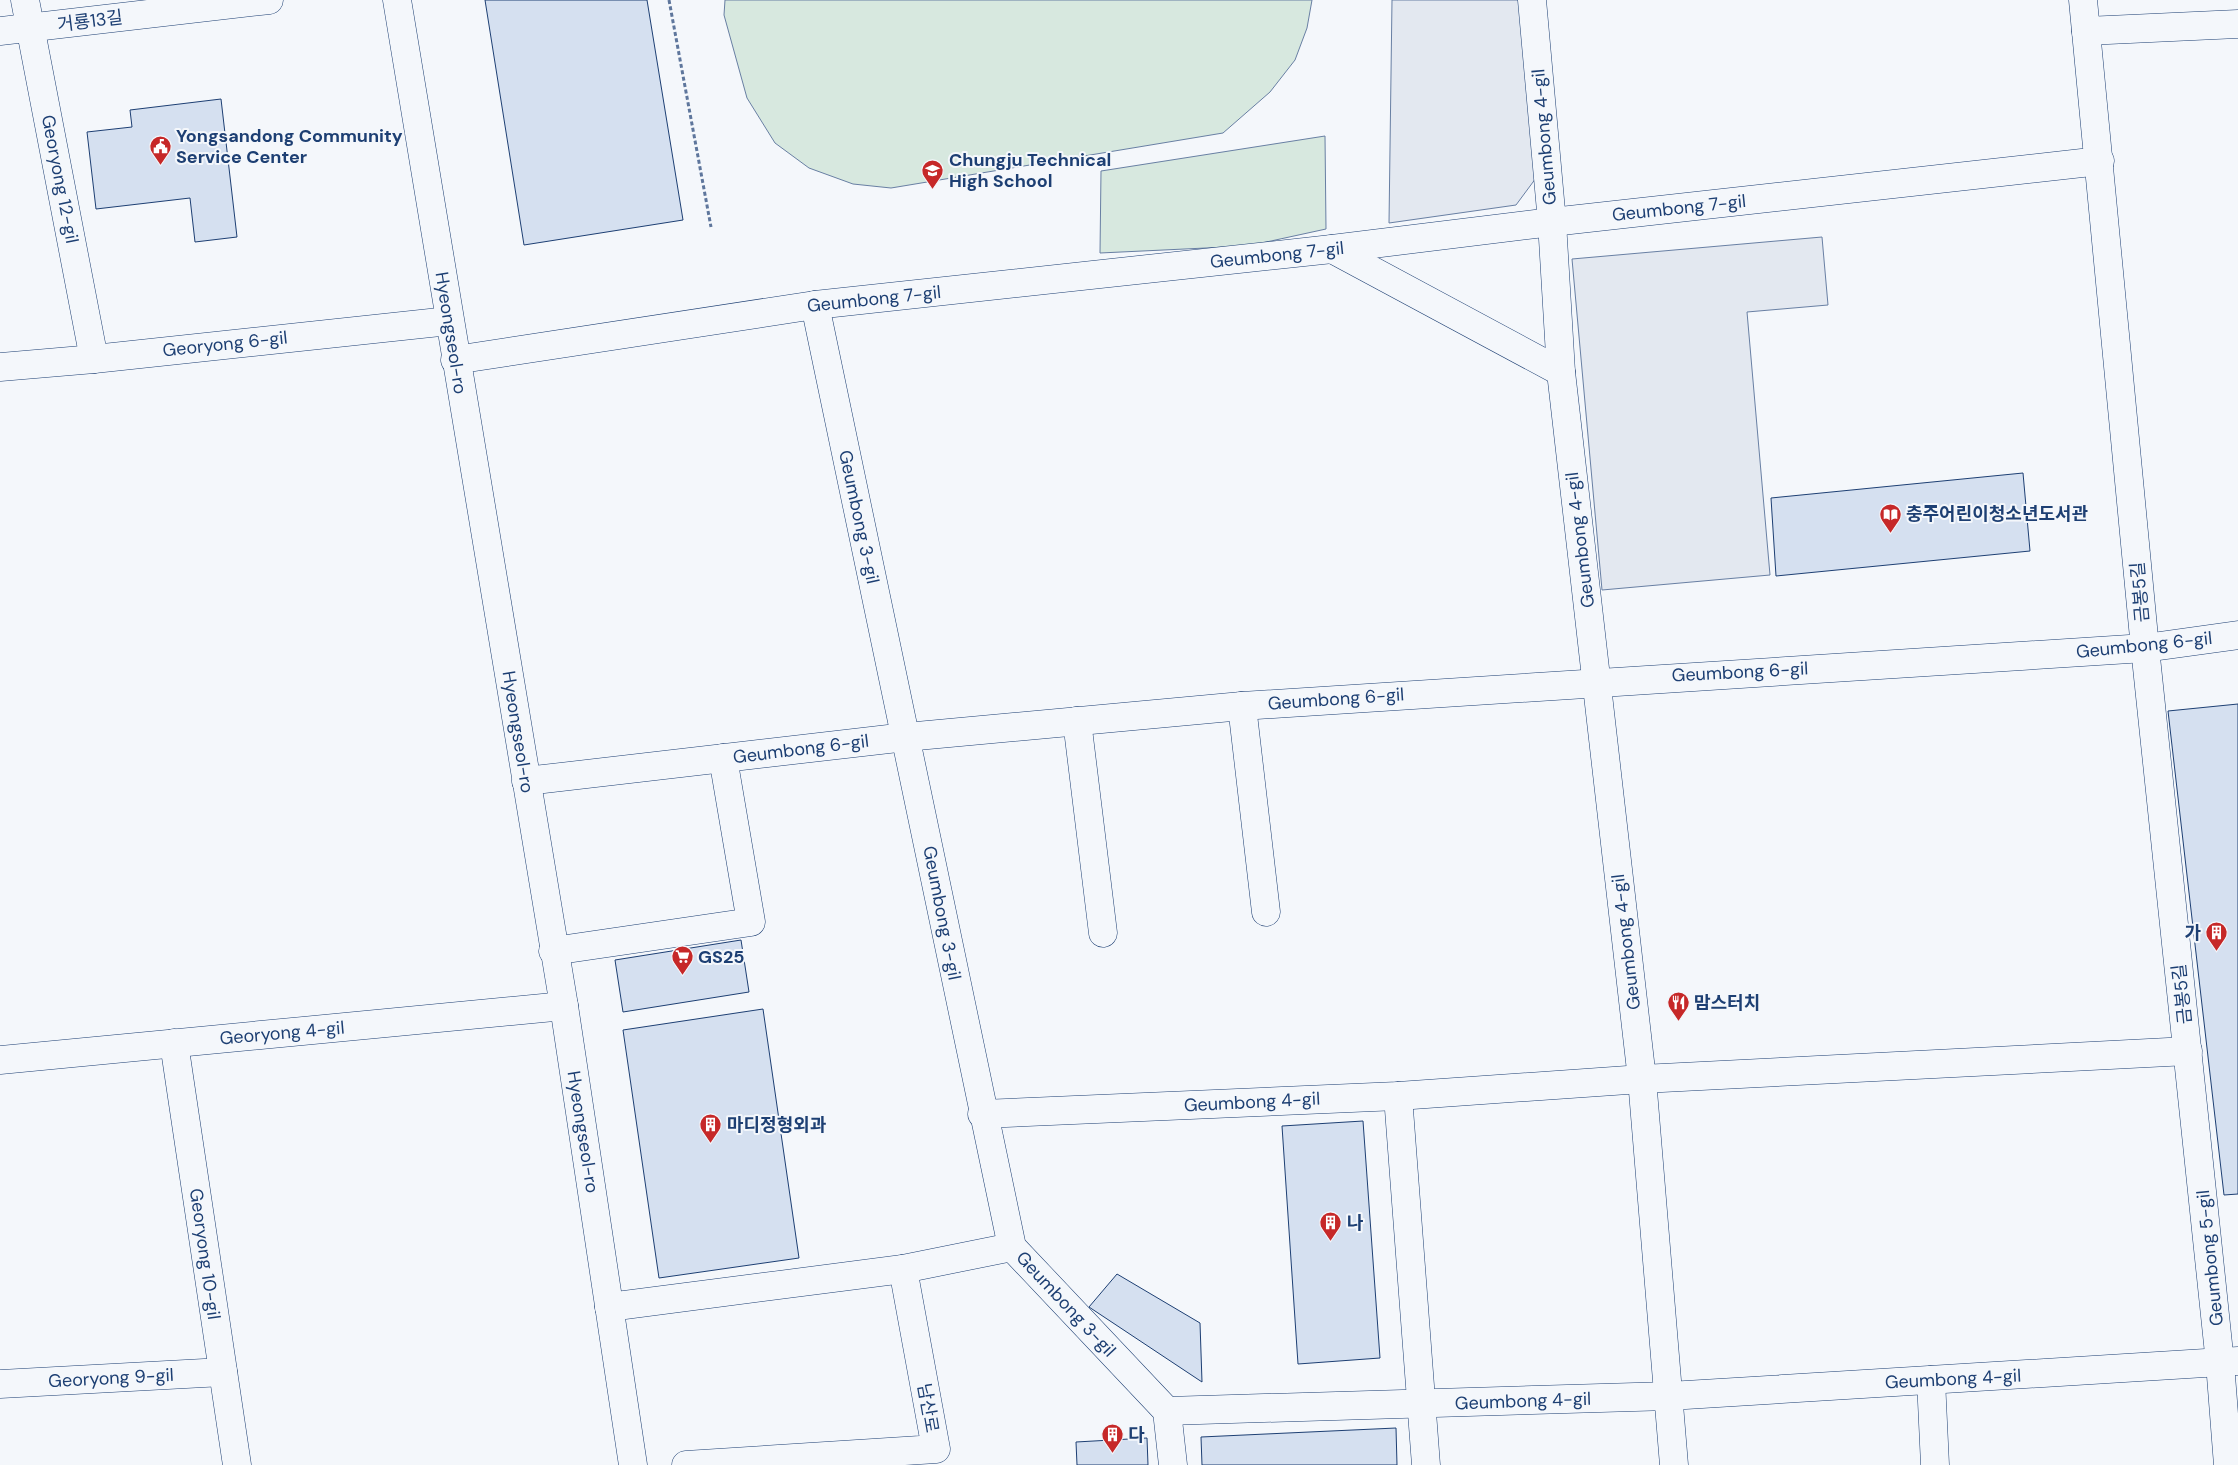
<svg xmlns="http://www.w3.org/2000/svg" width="2238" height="1465" viewBox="0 0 2238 1465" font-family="'DM Sans','Noto Sans KR',sans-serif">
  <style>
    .green { fill: #d7e8df; stroke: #687fa3 }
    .parking { fill: #e3e8f0; stroke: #687fa3 }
    .building { fill: #d5e0f0; stroke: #1d3f73 }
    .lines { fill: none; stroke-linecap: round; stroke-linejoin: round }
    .minor-casing { stroke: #1d3f73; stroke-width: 29 }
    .path { stroke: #5e769c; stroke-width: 3; stroke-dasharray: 4 2.5; stroke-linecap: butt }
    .minor { stroke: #f4f7fb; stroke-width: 28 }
    .labels { text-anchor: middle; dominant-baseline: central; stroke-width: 4; stroke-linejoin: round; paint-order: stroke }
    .street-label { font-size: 18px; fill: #1d3f73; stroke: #f4f7fb }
    .poi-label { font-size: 18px; font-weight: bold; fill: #1d3f73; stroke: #f4f7fb; text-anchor: start }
  </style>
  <rect width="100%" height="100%" fill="#f4f7fb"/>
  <g class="green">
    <polygon points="725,0 1312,0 1307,28 1295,60 1270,92 1223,133 891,188 853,184 809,168 775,143 747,98 724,15"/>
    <polygon points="1325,136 1326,229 1248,246 1100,253 1101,171"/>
  </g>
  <g class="parking">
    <polygon points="1392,0 1520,0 1536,178 1516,205 1389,223"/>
    <polygon points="1822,237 1828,305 1747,312 1770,575 1602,590 1572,259"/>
  </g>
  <g class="building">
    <polygon points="485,0 647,0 683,220 524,245"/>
    <polygon points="221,99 237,237 195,242 190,198 96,209 87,132 132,127 130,110"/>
    <polygon points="2023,473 2030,551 1776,576 1771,498"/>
    <polygon points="2238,704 2238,1194 2224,1195 2168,711"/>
    <polygon points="741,940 749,992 623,1012 615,960"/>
    <polygon points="763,1009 799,1258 659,1278 623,1030"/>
    <polygon points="1363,1121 1380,1358 1298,1364 1282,1126"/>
    <polygon points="1117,1274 1200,1323 1202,1382 1089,1307"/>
    <polygon points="1396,1428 1397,1465 1202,1465 1201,1437"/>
    <polygon points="1147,1438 1148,1465 1077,1465 1076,1442"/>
  </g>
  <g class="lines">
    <defs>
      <g id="minor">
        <polyline points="25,0 94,359"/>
        <polyline points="397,0 564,1006 633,1465"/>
        <polyline points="1532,0 1552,222 1561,372 1642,1079 1674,1465"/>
        <polyline points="2083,0 2145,648 2220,1363 2228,1465"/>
        <polyline points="0,31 269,0"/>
        <polyline points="2086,31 2238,24"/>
        <polyline points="1332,249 1561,372"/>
        <polyline points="815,305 1012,1247 1167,1411 1173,1465"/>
        <polyline points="455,360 815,305 1332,249 1552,222 2100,161"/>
        <polyline points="0,367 94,359 449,321"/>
        <polyline points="1242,706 1266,912"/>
        <polyline points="1077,721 1103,933"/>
        <polyline points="526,781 906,737 1242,706 2145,648 2238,635"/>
        <polyline points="553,951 751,922 723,758"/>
        <polyline points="174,1043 237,1465"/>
        <polyline points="0,1060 564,1006"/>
        <polyline points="1398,1096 1426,1465"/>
        <polyline points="982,1114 1398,1096 1642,1079 2188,1051"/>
        <polyline points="609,1307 903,1269 1012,1247"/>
        <polyline points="1931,1380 1935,1465"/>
        <polyline points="0,1384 223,1372"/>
        <polyline points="1167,1411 1669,1396 2238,1361"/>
        <polyline points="686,1465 936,1449 903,1269"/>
      </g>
    </defs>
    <use href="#minor" class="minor-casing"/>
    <polyline class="path" points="669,0 711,227"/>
    <use href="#minor" class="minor"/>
  </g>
  <defs>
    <symbol id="civic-pin" viewBox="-11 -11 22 30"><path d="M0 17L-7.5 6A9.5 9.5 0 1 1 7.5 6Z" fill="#c62828" stroke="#f4f7fb"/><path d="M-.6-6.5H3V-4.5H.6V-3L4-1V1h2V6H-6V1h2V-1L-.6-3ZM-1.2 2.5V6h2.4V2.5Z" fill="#fff"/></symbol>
    <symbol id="school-pin" viewBox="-11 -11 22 30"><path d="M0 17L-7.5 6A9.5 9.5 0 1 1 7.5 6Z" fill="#c62828" stroke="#f4f7fb"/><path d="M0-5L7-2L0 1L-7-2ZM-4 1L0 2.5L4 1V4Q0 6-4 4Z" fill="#fff"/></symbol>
    <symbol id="library-pin" viewBox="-11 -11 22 30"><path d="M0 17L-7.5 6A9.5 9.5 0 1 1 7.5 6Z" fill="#c62828" stroke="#f4f7fb"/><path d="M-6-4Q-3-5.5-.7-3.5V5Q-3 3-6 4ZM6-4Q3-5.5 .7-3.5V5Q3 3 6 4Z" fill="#fff"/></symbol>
    <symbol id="building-pin" viewBox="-11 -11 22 30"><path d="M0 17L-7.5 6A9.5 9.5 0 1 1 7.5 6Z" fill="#c62828" stroke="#f4f7fb"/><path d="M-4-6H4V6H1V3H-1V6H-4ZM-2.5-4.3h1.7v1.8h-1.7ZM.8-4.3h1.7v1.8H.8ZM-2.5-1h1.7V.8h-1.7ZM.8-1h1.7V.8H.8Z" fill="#fff"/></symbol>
    <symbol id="supermarket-pin" viewBox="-11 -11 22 30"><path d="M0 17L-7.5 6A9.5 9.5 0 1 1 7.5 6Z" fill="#c62828" stroke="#f4f7fb"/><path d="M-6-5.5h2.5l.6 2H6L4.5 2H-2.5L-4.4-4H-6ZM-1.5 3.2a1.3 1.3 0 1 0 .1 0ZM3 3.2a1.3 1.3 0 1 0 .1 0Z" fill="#fff"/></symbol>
    <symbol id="restaurant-pin" viewBox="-11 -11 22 30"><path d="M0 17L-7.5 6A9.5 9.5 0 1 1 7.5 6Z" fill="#c62828" stroke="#f4f7fb"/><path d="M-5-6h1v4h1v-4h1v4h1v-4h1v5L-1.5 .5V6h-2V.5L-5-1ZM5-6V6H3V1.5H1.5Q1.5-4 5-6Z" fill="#fff"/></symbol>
  </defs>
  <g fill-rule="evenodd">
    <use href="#civic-pin" x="148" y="134" width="25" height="34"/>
    <use href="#school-pin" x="920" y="158" width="25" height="34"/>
    <use href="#library-pin" x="1878" y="502" width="25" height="34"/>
    <use href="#building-pin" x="2204" y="920" width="25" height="34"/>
    <use href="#supermarket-pin" x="670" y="944" width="25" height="34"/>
    <use href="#restaurant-pin" x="1666" y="990" width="25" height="34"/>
    <use href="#building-pin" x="698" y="1112" width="25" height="34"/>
    <use href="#building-pin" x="1318" y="1210" width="25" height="34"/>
    <use href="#building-pin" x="1100" y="1422" width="25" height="34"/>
  </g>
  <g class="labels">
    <g class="street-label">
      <text transform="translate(90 21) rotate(-7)">거룡13길</text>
      <text transform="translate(1544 137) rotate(-95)">Geumbong 4-gil</text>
      <text transform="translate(60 179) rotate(79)">Georyong 12-gil</text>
      <text transform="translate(1679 208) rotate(-6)">Geumbong 7-gil</text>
      <text transform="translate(1277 255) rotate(-6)">Geumbong 7-gil</text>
      <text transform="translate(874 299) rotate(-6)">Geumbong 7-gil</text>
      <text transform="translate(451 333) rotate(81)">Hyeongseol-ro</text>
      <text transform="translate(225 344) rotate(-6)">Georyong 6-gil</text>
      <text transform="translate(859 517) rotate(78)">Geumbong 3-gil</text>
      <text transform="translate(1580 540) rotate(-97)">Geumbong 4-gil</text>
      <text transform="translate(2140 592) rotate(-95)">금봉5길</text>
      <text transform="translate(2144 645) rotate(-6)">Geumbong 6-gil</text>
      <text transform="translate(1740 672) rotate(-3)">Geumbong 6-gil</text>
      <text transform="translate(1336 699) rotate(-4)">Geumbong 6-gil</text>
      <text transform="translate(518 732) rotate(81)">Hyeongseol-ro</text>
      <text transform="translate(801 749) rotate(-7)">Geumbong 6-gil</text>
      <text transform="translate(942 913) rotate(79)">Geumbong 3-gil</text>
      <text transform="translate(1626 942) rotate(-97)">Geumbong 4-gil</text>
      <text transform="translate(2182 994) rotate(-96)">금봉5길</text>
      <text transform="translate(282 1033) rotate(-5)">Georyong 4-gil</text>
      <text transform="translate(1252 1102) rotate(-3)">Geumbong 4-gil</text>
      <text transform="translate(583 1132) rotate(81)">Hyeongseol-ro</text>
      <text transform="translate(205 1254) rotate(82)">Georyong 10-gil</text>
      <text transform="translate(2210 1258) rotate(-96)">Geumbong 5-gil</text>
      <text transform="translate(1066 1304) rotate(47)">Geumbong 3-gil</text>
      <text transform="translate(111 1378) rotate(-3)">Georyong 9-gil</text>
      <text transform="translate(1953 1379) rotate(-3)">Geumbong 4-gil</text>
      <text transform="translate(1523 1401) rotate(-2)">Geumbong 4-gil</text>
      <text transform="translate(928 1408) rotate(80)">남산로</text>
    </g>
    <g class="poi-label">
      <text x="176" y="136">Yongsandong Community<tspan x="176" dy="21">Service Center</tspan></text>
      <text x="949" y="160">Chungju Technical<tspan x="949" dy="21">High School</tspan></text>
      <text x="1906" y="514">충주어린이청소년도서관</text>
      <text x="2201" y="933" text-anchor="end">가</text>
      <text x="698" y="957">GS25</text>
      <text x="1694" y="1003">맘스터치</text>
      <text x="727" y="1125">마디정형외과</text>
      <text x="1347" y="1223">나</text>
      <text x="1128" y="1435">다</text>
    </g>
  </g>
</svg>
